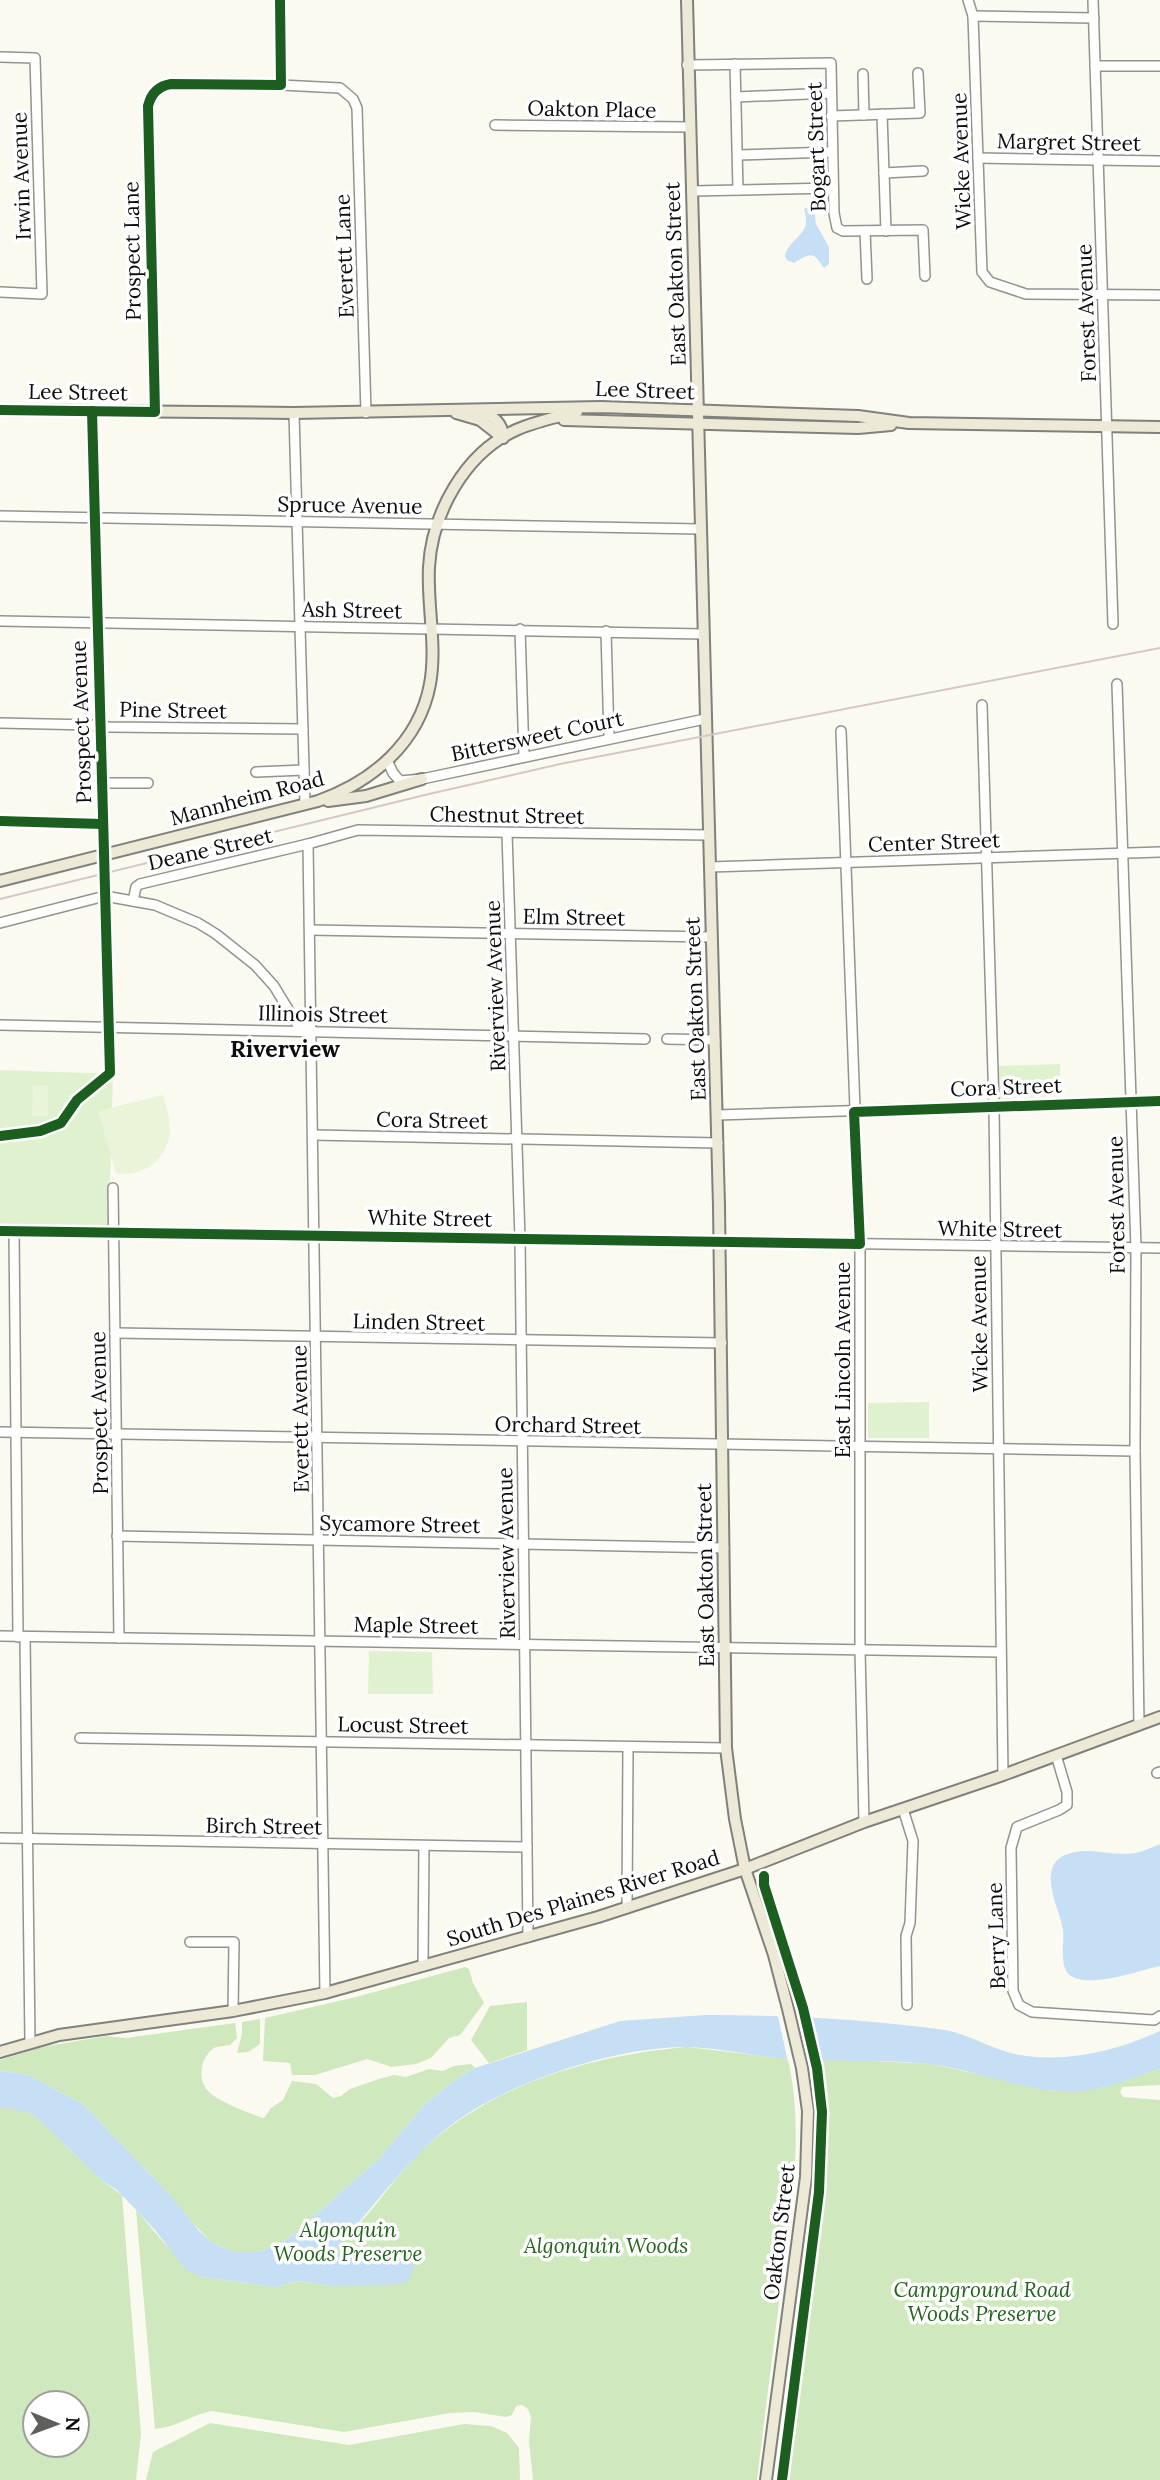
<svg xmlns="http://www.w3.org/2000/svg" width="1160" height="2480" viewBox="0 0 1160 2480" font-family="Lora,serif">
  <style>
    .green { fill: #e0f1d0 }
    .forest { fill: #cfe8bd; fill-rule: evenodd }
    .pitch { fill: #eaf4d9 }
    .water { fill: #c6dff5 }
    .pier { fill: #fafaf0 }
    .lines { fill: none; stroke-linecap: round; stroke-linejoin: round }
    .minor-casing { stroke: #93938f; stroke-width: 12 }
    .major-casing { stroke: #80807c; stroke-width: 14 }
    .minor { stroke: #fefefd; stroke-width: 9 }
    .major { stroke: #ece9d7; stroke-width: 10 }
    .rail { stroke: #d7c6c3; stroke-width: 2 }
    .cycleway-casing { stroke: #fff; stroke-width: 15 }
    .cycleway { stroke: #1b5e20; stroke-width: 10 }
    .labels { text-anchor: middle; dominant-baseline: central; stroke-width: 7; stroke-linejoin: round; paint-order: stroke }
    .street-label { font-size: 21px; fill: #0c0c0c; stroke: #fff }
    .park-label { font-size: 21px; font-style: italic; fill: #23641c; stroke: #fff }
    .neighbourhood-label { font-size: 23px; font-weight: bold; fill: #0c0c0c; stroke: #fff }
  </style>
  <rect width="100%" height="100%" fill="#fafaf0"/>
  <g class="green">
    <polygon points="1060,1064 1061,1096 998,1099 997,1066"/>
    <polygon points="0,1070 113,1074 109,1227 0,1227"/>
    <polygon points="929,1402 929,1438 868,1438 868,1403"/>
    <polygon points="369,1651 432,1652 433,1694 368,1694"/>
  </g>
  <g class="forest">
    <polygon points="465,1967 469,1969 473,1983 484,2003 460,2035 449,2038 431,2058 416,2064 392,2067 367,2059 315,2075 292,2075 290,2063 263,2061 265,2018 356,1997"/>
    <polygon points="527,2002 527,2050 489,2063 471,2040 490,2006"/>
    <polygon points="260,2019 260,2044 248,2052 237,2053 242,2034 242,2022"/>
    <path d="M235,2023L237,2038L230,2045C225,2046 218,2046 214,2048C200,2057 197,2081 209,2092C218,2101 252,2115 264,2118L271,2108L283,2100L292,2081L316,2084L333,2098L341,2096L350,2089L379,2079L394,2075L406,2077L429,2069L443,2071L454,2066L471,2064L475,2068L455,2080L425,2104L379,2159L291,2236L278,2245L257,2252H234L211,2242L182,2212L169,2194L83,2104L28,2075L0,2071V2060L42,2047L106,2036L126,2038Z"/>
    <path d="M687,2047L788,2059C804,2132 792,2204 782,2277C774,2345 765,2412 757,2480H533L529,2441L531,2417L528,2409L522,2405L516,2406L512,2415L506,2417L474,2412L450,2413L344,2432L211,2411C192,2415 174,2428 155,2429L136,2210L165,2244L201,2277L277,2287L298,2281L332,2286L406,2256H350L338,2252V2246C351,2232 365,2218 377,2203C394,2182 410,2160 430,2143C501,2081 595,2055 687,2047Z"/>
    <path d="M816,2058L932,2064L1054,2091L1102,2088L1160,2069V2085L1122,2087L1120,2092L1123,2097L1160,2100V2480H783L821,2198C825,2151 827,2104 816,2058Z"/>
    <path d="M8,2106L27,2112L36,2117L101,2180L122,2195L141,2434L136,2480H0V2107ZM35,2403H77V2445H35Z"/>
    <polygon points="210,2423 349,2445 464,2424 491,2426 507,2433 519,2448 520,2480 146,2480 153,2452"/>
  </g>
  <g class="pitch">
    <polygon points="33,1085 48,1085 48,1116 32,1116"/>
    <path d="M163,1095C166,1106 170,1118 170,1129C169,1158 144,1178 116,1173L98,1111Z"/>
  </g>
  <g class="water">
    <path d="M812,205L814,208L816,224L829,247V264L824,268C813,252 812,252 794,263L787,260L785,256C788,241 807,235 806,221C806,217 805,213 804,209Z"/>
    <path d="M1160,1844V1966C1138,1971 1097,1986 1075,1978C1057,1972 1065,1943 1063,1929C1060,1909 1036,1868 1065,1855C1087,1845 1112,1857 1135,1853C1143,1852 1152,1847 1160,1844Z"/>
    <path d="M706,2015C787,2015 865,2019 945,2030C969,2034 991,2049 1015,2054C1064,2064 1116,2051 1160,2031V2069C1135,2077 1110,2088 1084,2091C1032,2096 980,2070 929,2064C881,2059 834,2062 786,2059C753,2056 720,2048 687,2047C616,2047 515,2080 458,2120C412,2152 376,2205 338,2246V2252L350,2256L406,2255L415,2266L408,2282L388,2285L332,2286L298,2281L277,2287L201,2277L186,2270L155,2230L117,2190L101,2180L36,2117L27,2112L0,2107V2071L28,2075L83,2104L169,2194L199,2231L211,2242L234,2252H257L278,2245L291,2236L379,2159L425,2104L455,2080L475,2068L620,2021Z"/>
  </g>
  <polygon class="pier" points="777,2012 806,2013 817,2062 788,2062"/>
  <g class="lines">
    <defs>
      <g id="minor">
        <polyline points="280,0 281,85"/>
        <polyline points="968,0 973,16 982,272 990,282 1026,294 1160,295"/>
        <polyline points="1093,0 1113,624"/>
        <polyline points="973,16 1094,18"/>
        <polyline points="0,57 35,58 42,294 0,292"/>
        <polyline points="735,64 738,190"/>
        <polyline points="687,65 831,63 834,213 837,228 843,231 923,230 925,276"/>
        <polyline points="1095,66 1160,66"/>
        <polyline points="863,74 864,115"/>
        <polyline points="736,97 831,93"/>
        <polyline points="882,114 886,231"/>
        <polyline points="831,116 920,113 918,73"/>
        <polyline points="495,125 690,127"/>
        <polyline points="738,155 832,152"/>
        <polyline points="978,158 1160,161"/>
        <polyline points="884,173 923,171"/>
        <polyline points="692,191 833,188"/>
        <polyline points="865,231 867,279"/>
        <polyline points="92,411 110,1073"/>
        <path d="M155,412L148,106C151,94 158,86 171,84L281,85L340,88L353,99L357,108L366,413"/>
        <polyline points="294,413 305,804"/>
        <polyline points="0,516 700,529"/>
        <polyline points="0,621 703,634"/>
        <polyline points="520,629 524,757"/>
        <polyline points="606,631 609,738"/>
        <polyline points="1117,684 1136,1248 1135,1451 1139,1725"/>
        <polyline points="982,705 994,1107 1003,1775"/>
        <polyline points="0,723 91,725 109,727 303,729"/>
        <polyline points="841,731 860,1244 860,1650 864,1822"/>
        <polyline points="387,760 393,773 400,781 422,779 705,719"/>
        <polyline points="256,772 304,770"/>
        <polyline points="102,783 148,783"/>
        <polyline points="0,821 103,824"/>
        <polyline points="507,833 520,1239 528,1937"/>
        <polyline points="308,844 325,1993"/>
        <polyline points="710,867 1160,852"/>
        <polyline points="133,901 136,887 140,884 308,844 358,830 709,835"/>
        <polyline points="0,923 105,896 155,905 198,923 216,934 255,965 274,986 297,1024 307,1029"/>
        <polyline points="310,930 711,937"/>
        <polyline points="0,1025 645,1039"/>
        <polyline points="667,1039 715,1040"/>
        <polyline points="717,1115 1160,1101"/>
        <polyline points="313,1135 718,1143"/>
        <polyline points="113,1188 119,1638"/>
        <polyline points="0,1231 1160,1248"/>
        <polyline points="14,1231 18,1637"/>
        <polyline points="115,1333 722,1343"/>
        <polyline points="0,1432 1135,1451"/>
        <polyline points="117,1536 724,1548"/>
        <polyline points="0,1636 1000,1652"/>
        <polyline points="25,1637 30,2042"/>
        <polyline points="80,1738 726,1748"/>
        <polyline points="1056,1755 1067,1792 1067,1805 1059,1810 1017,1827 1011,1848 1013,1991 1019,2005 1032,2012 1154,2020 1160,2016"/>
        <polyline points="1157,1773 1160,1772"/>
        <polyline points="903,1809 913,1841 910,1923 906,1936 907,2005"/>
        <polyline points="0,1838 527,1847"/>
        <polyline points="627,1908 628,1748"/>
        <polyline points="190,1942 234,1942 233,2011"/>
        <polyline points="423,1966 424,1846"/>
      </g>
      <g id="major">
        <polyline points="687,0 719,1206 726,1748 735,1819 745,1869 774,1955 788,2009 802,2068 808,2111 806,2177 766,2480"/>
        <polyline points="0,410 294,413 601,407 858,416 909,423 1160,427"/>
        <path d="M480,410C493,416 503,423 503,438"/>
        <polyline points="456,413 480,420 503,438"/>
        <polyline points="564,420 858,428 891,425"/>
        <polyline points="328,801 366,796 422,779"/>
        <path d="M0,881L318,801C372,782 419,743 430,684C437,645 427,606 429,567C432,513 465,453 516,430C536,421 557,417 577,412"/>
        <polyline points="0,2052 59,2035 233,2011 325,1993 598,1917 745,1869 864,1822 1003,1775 1160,1717"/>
      </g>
    </defs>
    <use href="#minor" class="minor-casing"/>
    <use href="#major" class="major-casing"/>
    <use href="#minor" class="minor"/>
    <use href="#major" class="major"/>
    <polyline class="rail" points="0,899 429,794 560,764 1160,648"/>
    <defs>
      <g id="cycleway">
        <path d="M0,410L155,412L148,106C151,94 158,86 171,84L281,85L280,0"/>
        <polyline points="0,821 103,824"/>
        <polyline points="0,1136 40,1131 61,1123 77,1100 110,1073 92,411"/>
        <polyline points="0,1231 860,1244 854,1112 1160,1101"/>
        <polyline points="764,1876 764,1885 803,2008 817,2068 822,2112 819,2192 782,2480"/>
      </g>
    </defs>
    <use href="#cycleway" class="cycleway-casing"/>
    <use href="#cycleway" class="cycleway"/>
  </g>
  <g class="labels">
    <g class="street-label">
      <text transform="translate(592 109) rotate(1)">Oakton Place</text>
      <text transform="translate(1069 142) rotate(1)">Margret Street</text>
      <text transform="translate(816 147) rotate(-92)">Bogart Street</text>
      <text transform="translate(961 161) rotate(-92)">Wicke Avenue</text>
      <text transform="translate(21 176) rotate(-92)">Irwin Avenue</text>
      <text transform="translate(132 251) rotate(-91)">Prospect Lane</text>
      <text transform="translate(344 256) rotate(-92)">Everett Lane</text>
      <text transform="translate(675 274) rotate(-92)">East Oakton Street</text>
      <text transform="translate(1086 313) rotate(-92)">Forest Avenue</text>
      <text transform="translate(645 390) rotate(2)">Lee Street</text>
      <text transform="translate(78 392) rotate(1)">Lee Street</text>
      <text transform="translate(350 505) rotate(1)">Spruce Avenue</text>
      <text transform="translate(352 610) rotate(1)">Ash Street</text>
      <text transform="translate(173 710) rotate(1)">Pine Street</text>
      <text transform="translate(81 722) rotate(-92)">Prospect Avenue</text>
      <text transform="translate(537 736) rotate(-12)">Bittersweet Court</text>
      <text transform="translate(247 798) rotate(-15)">Mannheim Road</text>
      <text transform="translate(507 815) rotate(1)">Chestnut Street</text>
      <text transform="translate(934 842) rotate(-2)">Center Street</text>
      <text transform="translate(210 849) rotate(-13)">Deane Street</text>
      <text transform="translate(574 917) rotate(1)">Elm Street</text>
      <text transform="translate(495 986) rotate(-92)">Riverview Avenue</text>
      <text transform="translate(695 1009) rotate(-92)">East Oakton Street</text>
      <text transform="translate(323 1014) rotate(1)">Illinois Street</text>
      <text transform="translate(1006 1087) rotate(-2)">Cora Street</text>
      <text transform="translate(432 1120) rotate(1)">Cora Street</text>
      <text transform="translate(1116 1205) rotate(-91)">Forest Avenue</text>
      <text transform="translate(430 1218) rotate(1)">White Street</text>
      <text transform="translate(1000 1229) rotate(1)">White Street</text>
      <text transform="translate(419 1322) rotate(1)">Linden Street</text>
      <text transform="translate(979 1324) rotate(-91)">Wicke Avenue</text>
      <text transform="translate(842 1360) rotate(-90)">East Lincoln Avenue</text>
      <text transform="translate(99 1413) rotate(-91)">Prospect Avenue</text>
      <text transform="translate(300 1419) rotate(-91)">Everett Avenue</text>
      <text transform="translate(568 1425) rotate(1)">Orchard Street</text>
      <text transform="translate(400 1524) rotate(1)">Sycamore Street</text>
      <text transform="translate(506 1553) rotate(-91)">Riverview Avenue</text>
      <text transform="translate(705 1575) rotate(-91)">East Oakton Street</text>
      <text transform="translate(416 1625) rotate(1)">Maple Street</text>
      <text transform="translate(403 1725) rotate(1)">Locust Street</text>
      <text transform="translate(264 1826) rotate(1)">Birch Street</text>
      <text transform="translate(583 1898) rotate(-17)">South Des Plaines River Road</text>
      <text transform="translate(996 1936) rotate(-92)">Berry Lane</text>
      <text transform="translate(779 2232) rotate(-83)">Oakton Street</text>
    </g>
    <g class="park-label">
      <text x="348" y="2229">Algonquin<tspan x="348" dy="24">Woods Preserve</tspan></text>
      <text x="606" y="2245">Algonquin Woods</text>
      <text x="982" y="2289">Campground Road<tspan x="982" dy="24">Woods Preserve</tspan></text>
    </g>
    <g class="neighbourhood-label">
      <text x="285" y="1048">Riverview</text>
    </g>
  </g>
  <g transform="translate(56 2424) rotate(91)"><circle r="33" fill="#ffffff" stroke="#9e9e9e" stroke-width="2"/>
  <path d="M0-5L12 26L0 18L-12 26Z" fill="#5f5f5c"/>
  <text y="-10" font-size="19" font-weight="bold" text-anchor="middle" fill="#0c0c0c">N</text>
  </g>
</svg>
